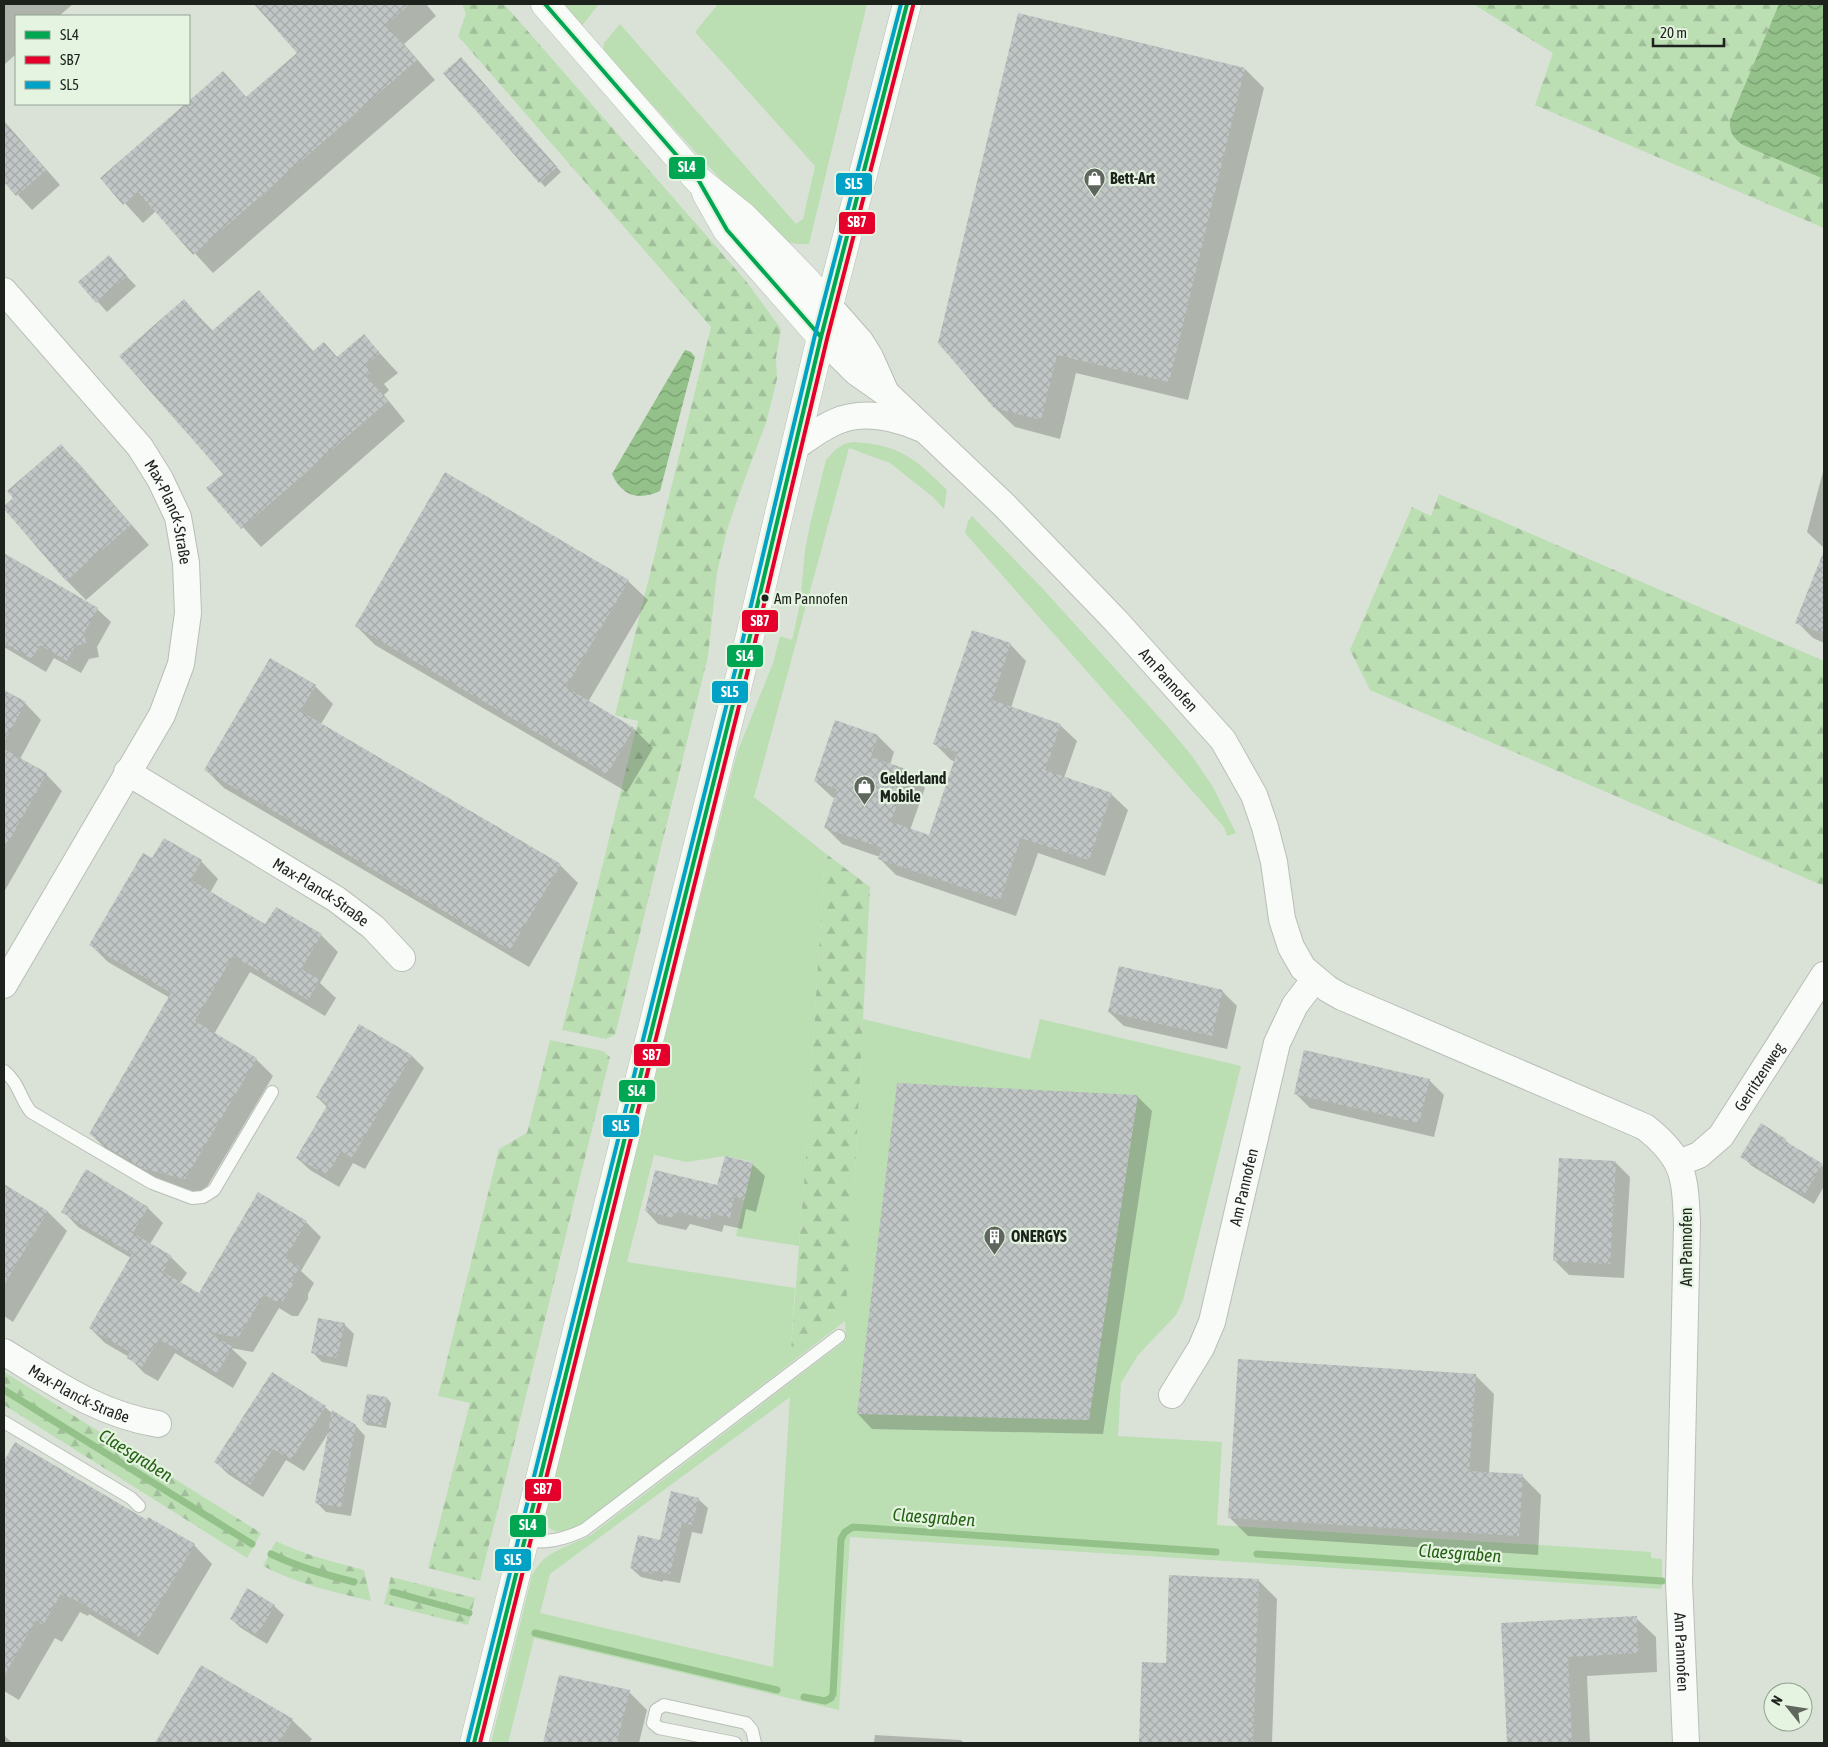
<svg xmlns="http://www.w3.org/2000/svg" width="1828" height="1747" viewBox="0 0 1828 1747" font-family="'Asap Condensed',sans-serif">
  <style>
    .grass { fill: #bbdeb3; fill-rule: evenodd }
    .forest { fill: url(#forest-firs) }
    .water { fill: url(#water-waves) }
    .shadow { fill: #0003 }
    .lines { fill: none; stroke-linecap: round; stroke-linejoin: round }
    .stream { stroke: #93c189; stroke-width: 7 }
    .building { fill: url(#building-cross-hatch) }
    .lane-casing { stroke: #b8bfb6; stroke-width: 14 }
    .street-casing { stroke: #b8bfb6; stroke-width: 28 }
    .secondary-casing { stroke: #b8bfb6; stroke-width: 29 }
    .primary-casing { stroke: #b8bfb6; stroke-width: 29 }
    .lane { stroke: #f9fbf9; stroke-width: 12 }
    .street { stroke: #f9fbf9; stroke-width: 26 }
    .secondary { stroke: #f9fbf9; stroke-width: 28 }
    .primary { stroke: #f9fbf9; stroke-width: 28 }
    .bus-1-casing { stroke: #e4f4e0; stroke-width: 8 }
    .bus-2-casing { stroke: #e4f4e0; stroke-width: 8 }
    .bus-3-casing { stroke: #e4f4e0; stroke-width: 8 }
    .bus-1 { stroke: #00a651; stroke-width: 4 }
    .bus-2 { stroke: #e4002b; stroke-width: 4 }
    .bus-3 { stroke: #01a2c5; stroke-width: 4 }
    .bus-dot { fill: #1d231c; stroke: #e4f4e0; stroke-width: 2 }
    .labels { text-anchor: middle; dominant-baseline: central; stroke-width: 4.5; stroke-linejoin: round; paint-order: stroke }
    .bus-label { font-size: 15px; fill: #1d231c; stroke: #e4f4e0; text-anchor: start }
    .poi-label { font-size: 16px; font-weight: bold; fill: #1d231c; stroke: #e4f4e0; text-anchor: start }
    .street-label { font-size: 16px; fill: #1d231c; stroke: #e4f4e0 }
    .water-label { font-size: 18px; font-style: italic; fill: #245f13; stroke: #e4f4e0 }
    .line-badge { stroke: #e4f4e0; stroke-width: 2 }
    .badge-label { font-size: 14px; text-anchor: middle; font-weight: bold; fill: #fff }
  </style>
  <defs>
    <pattern id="forest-firs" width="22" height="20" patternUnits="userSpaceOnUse" patternTransform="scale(1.25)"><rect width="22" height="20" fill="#bbdeb3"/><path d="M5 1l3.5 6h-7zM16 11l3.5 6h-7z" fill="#a0be99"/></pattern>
    <pattern id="water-waves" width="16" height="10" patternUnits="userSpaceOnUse" patternTransform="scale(1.25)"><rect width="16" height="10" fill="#93c189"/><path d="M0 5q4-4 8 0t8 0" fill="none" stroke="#779c6f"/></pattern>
    <pattern id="building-cross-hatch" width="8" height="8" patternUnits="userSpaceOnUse" patternTransform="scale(1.25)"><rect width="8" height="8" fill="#c0c6c5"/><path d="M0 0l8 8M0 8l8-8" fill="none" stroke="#a5aaa9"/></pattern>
  </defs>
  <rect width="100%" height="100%" fill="#dae2d8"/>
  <g class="grass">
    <polygon points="561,4 599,4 581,27"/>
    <path d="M718,4H867L809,244C790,245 782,241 767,230L603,51L604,43L620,24L796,224L803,219L815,166L695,32Z"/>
    <path d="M853,442C901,445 914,458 947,490L944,509L933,497L890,463L849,448L754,797L825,853L806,1157L799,1246L736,1236L753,1162L725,1156L687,1162L654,1155L627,1262L795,1288L791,1349L854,1191L863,1019L1030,1059L1040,1019L1241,1066L1183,1300L1176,1315L1138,1355L1121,1383L1118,1436L1222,1442L1217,1525L1651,1552V1558L1662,1559V1589L850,1537L839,1710L534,1638L508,1743H491L532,1575C546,1549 567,1548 591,1535L846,1340L845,1321L583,1523C565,1534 543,1539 545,1509L737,753L773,663L780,636L792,640L800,604L805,550L810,525L826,460L835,450L844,444ZM790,1397L773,1667L540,1613L550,1574Z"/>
    <polygon points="972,516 1043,589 1168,727 1192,756 1213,787 1236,833 1227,836 1224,827 965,533 968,521"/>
  </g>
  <g class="forest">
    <polygon points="462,4 504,4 746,281 781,329 776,358 777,379 766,423 741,489 727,530 717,572 708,656 615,1035 606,1039 562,1030 638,721 615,715 711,327 458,36 466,14"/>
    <polygon points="1473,4 1779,4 1730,120 1743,145 1824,179 1824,228 1535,105 1553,53"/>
    <polygon points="1439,494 1824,661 1824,886 1370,690 1350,650 1412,507 1431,516"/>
    <polygon points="825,853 870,887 854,1191 846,1308 791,1349 806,1157"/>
    <polygon points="550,1040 603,1051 610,1057 480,1581 428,1568 470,1403 438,1396 499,1149 527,1133"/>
    <polygon points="4,1372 261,1533 247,1558 4,1405"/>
    <path d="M276,1541C304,1555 334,1562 364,1570L371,1601C334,1592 297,1584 263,1566Z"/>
    <polygon points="391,1577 475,1598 468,1625 384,1604"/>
  </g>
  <g class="water">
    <path d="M1779,4H1824V179L1743,145C1733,138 1729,131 1730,120Z"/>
    <path d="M685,350L691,352L695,357L660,491C638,501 622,496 612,474Z"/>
  </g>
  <g class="shadow">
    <polygon points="4,4 73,4 59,16 16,16 16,54 4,65"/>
    <polygon points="256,4 426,4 436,16 404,44 435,80 213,273 156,211 143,223 102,178 223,72 247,98 299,53"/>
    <polygon points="465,63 561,172 545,187 444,73"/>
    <polygon points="1245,69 1264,88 1188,400 1076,373 1060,439 1015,427 995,408"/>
    <polygon points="4,121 60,185 32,210 4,180"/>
    <polygon points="118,267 136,286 107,312 80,282"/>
    <polygon points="259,292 314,352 323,343 338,358 364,336 398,373 384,384 389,390 384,395 405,421 261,547 208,488 224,474 184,301 213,331"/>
    <polygon points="61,446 80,465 149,545 86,600 66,580 14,498"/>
    <polygon points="1824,468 1824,548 1807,532"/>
    <polygon points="4,554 97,609 111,622 97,647 99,657 89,659 81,673 54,658 46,672 4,647"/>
    <polygon points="1818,570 1824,572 1824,643 1813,638 1797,622"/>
    <polygon points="628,581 648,600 588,702 634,729 653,748 627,792 375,645 356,626"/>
    <polygon points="1010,644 1026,661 1011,708 1060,725 1077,741 1064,778 1111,794 1128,810 1105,876 1038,853 1016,916 896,875 880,859 880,857 842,844 826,828 835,799 832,797 815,781 878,736 894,752 890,765 908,771 925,788 910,830 930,837 955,762 951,760 935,744"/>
    <polygon points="315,686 333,704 321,724 560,865 578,883 529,967 224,788 206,770"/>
    <polygon points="4,691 25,703 41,720 20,759 46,774 62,791 4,892"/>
    <polygon points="164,840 201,861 218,879 210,893 265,926 321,935 338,952 320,983 336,998 325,1016 250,972 214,1034 256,1059 273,1076 202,1195 162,1186 108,1151 91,1134 170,998 108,962 91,945 153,860"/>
    <polygon points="1222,991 1237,1006 1227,1049 1124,1026 1109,1012"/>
    <polygon points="412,1056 424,1068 365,1169 353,1163 339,1187 310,1170 297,1158 327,1107 317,1097"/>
    <polygon points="1429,1080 1444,1095 1434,1137 1310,1108 1295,1093"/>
    <polygon points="1137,1096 1152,1111 1103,1434 872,1429 858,1414"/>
    <polygon points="1785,1140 1793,1147 1824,1167 1824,1186 1814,1204 1752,1166 1742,1156"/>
    <polygon points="1615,1162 1630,1177 1624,1278 1569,1275 1554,1260"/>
    <polygon points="752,1164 765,1176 756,1212 746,1209 742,1229 724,1225 722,1232 690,1224 686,1230 658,1224 646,1211 718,1187"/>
    <polygon points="87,1171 148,1208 163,1223 150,1244 171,1257 187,1273 180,1283 199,1294 306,1222 321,1237 301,1271 314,1283 308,1294 308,1299 298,1316 292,1316 279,1308 253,1352 231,1348 247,1363 233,1388 175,1353 158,1381 144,1373 129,1357 105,1343 90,1328 131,1258 78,1227 63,1211"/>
    <polygon points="4,1185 48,1212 67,1231 13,1322 4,1316"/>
    <polygon points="344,1324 354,1334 347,1367 322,1362 312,1352"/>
    <polygon points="1475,1375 1494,1394 1489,1474 1522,1476 1541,1495 1538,1555 1248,1536 1229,1517"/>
    <polygon points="387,1398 391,1403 386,1428 367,1425 363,1421"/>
    <polygon points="325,1407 333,1414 356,1426 365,1436 351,1516 326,1512 316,1502 329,1432 304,1471 286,1460 263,1497 228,1474 216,1462"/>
    <polygon points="15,1444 147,1522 194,1545 212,1564 158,1655 89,1614 88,1616 80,1612 62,1642 55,1638 19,1700 4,1691 4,1464"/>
    <polygon points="698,1499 708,1508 702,1534 692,1532 680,1583 663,1580 663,1582 641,1577 631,1568 661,1541"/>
    <polygon points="1258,1580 1277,1599 1272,1743 1140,1743 1143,1663 1167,1664"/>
    <polygon points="274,1606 284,1615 267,1644 241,1628 231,1619"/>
    <polygon points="1636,1618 1656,1637 1657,1672 1587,1676 1590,1743 1508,1743 1502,1624"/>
    <polygon points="560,1676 629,1692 647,1710 639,1743 544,1743"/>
    <polygon points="292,1720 312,1739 309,1743 159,1743 157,1742"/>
    <polygon points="4,1735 12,1743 4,1743"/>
    <polygon points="875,1735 961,1740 964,1743 874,1743"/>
  </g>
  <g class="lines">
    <g class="stream">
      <polyline points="4,1390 252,1544"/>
      <path d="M271,1554C298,1567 326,1575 354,1582"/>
      <polyline points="1257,1554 1662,1581"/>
      <polyline points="393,1592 469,1613"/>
      <polyline points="535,1633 777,1690"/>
      <polyline points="804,1697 825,1701 831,1698 833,1694 841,1539 845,1532 853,1527 1216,1552"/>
    </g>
  </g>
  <g class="building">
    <polygon points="254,4 410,4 386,25 417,60 193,255 138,192 123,205 100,178 185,104 189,104 189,101 223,71 246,97 297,53"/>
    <polygon points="1018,13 1245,68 1169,382 1057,355 1041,420 994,408 938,343"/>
    <polygon points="461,57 557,167 539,183 443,73"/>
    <polygon points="4,121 46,170 16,196 4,182"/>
    <polygon points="109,255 127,276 96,303 78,282"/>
    <polygon points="259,290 313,351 324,342 337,357 364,334 380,353 366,365 372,371 366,376 388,401 241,529 206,488 223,474 119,356 184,299 212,331"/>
    <polygon points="61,444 131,525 66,581 4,509 4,506 13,498 7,491"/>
    <polygon points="445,472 629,580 566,687 634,728 607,774 355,626"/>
    <polygon points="4,553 98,608 84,633 86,643 75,646 67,661 40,645 32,659 4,643"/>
    <polygon points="1823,553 1824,554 1824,634 1795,623"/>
    <polygon points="972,630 1011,643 992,700 1061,724 1045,770 1112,793 1089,860 1021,838 1000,900 878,859 882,848 824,828 837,789 814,781 835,720 878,735 871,757 909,770 891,822 929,835 957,752 933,744"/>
    <polygon points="270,658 316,685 300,711 561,864 510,950 204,770"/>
    <polygon points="4,690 26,702 4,742"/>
    <polygon points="4,749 47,773 4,850"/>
    <polygon points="164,838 202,860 191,880 265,924 276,907 322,934 301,969 320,980 308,1000 233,956 195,1021 257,1058 185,1179 144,1169 102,1144 103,1142 89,1134 171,993 89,945 143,853 152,858"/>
    <polygon points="1119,966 1223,990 1212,1036 1108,1012"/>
    <polygon points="359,1024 412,1055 352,1158 341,1151 327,1175 296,1158 328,1104 316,1097"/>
    <polygon points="1304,1050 1430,1079 1419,1123 1294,1094"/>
    <polygon points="897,1083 1138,1095 1089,1420 857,1414"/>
    <polygon points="1761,1123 1786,1139 1785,1141 1823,1164 1804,1195 1740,1157"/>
    <polygon points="725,1156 753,1163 744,1200 734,1197 730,1218 711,1213 710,1220 677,1212 673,1218 645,1211 655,1170 717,1185"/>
    <polygon points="1559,1158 1616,1161 1610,1264 1553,1261"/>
    <polygon points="86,1169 148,1207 133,1233 172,1256 163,1272 199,1293 258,1192 307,1221 285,1258 300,1267 293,1278 293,1284 283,1301 275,1301 264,1294 238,1338 207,1331 233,1347 217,1373 159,1339 142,1367 127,1358 130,1352 89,1328 132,1254 61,1212"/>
    <polygon points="4,1184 48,1211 4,1285"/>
    <polygon points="318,1318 345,1323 337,1358 311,1353"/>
    <polygon points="1238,1359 1476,1374 1469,1471 1523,1474 1519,1536 1228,1518"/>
    <polygon points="272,1372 326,1406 291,1460 273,1449 250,1485 214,1462"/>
    <polygon points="367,1394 387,1397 382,1425 362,1421"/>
    <polygon points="332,1410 356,1425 341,1507 315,1503"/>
    <polygon points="15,1442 147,1520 148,1517 195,1544 139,1637 70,1597 69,1599 61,1594 43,1625 36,1620 4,1676 4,1461"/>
    <polygon points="671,1491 699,1498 692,1525 682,1523 670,1574 654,1571 653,1574 630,1568 638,1535 660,1540"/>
    <polygon points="1169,1575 1259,1579 1253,1743 1139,1743 1142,1662 1166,1663"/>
    <polygon points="247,1588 275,1605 257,1635 230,1619"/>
    <polygon points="1637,1616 1638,1653 1568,1657 1572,1743 1507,1743 1501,1623"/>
    <polygon points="201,1665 293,1719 279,1743 155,1743"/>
    <polygon points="559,1675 630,1690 617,1743 543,1743"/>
  </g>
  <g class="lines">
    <defs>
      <g id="lane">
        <path d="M4,1071C20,1084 19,1097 31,1112L152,1183L192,1198L203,1197L214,1190L272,1092"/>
        <polyline points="4,1422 131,1498 139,1506"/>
        <path d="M524,1541C546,1543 563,1540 584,1530L839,1336"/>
        <polyline points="735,1743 659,1728 653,1723 656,1710 664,1705 746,1723 752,1730 755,1743"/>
      </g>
      <g id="street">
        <path id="s1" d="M4,291L140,447L160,479L178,517L186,563L188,613L181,664L162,715L4,985"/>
        <polyline points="830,307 860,341 870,357 886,393"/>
        <path id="s2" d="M821,337L856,372L886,393L1005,506L1116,621L1223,740L1254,795L1265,827L1274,862L1282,919L1291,947L1303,968L1328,989L1342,997L1645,1127C1684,1158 1685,1175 1687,1223L1679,1582L1686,1743"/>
        <path d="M795,447C808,438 821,428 835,422C862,410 894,417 920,428"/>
        <path id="s3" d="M127,772L336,899L373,927L402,958"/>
        <path id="s4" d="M1679,1163L1699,1155L1721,1136L1824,975"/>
        <path id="s5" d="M4,1352C55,1383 98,1414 158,1424"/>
        <path id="s6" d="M1172,1395L1201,1348L1212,1322L1277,1043L1295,1005L1315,979"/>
      </g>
      <g id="secondary">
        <polyline points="545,4 699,181 744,217 804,278 830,307"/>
        <polyline points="706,193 727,230 821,337"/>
      </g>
      <polyline id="primary" points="474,1743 750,636 821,337 907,4"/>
    </defs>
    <use href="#lane" class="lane-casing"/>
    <use href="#street" class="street-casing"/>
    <use href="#secondary" class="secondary-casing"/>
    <use href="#primary" class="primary-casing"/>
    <use href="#lane" class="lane"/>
    <use href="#street" class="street"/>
    <use href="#secondary" class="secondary"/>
    <use href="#primary" class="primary"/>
    <defs>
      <g id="bus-1">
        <polyline points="545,4 699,181 727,230 821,337"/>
        <polyline points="474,1743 750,636 821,337 907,4"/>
      </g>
      <polyline id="bus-2" points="480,1743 756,638 827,339 913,6"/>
      <polyline id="bus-3" points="468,1741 744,635 815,335 901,4"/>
    </defs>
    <use href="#bus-1" class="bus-1-casing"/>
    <use href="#bus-2" class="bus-2-casing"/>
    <use href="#bus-3" class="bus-3-casing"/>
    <use href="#bus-1" class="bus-1"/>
    <use href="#bus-2" class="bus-2"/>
    <use href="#bus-3" class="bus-3"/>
  </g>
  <defs>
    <symbol id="shop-pin" viewBox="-11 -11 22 30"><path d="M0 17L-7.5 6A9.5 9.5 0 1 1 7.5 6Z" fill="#5f665e" stroke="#e4f4e0"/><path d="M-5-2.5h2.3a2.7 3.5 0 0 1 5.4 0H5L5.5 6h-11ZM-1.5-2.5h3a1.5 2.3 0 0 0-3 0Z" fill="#fff"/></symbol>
    <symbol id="building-pin" viewBox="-11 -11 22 30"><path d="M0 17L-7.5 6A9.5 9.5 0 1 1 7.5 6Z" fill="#5f665e" stroke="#e4f4e0"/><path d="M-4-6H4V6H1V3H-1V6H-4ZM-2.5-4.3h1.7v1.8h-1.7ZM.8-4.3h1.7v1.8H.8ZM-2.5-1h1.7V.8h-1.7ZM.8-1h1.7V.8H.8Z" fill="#fff"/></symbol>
  </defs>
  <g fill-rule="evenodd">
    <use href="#shop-pin" x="1082" y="166" width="25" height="34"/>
    <use href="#shop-pin" x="852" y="774" width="25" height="34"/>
    <use href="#building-pin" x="982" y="1224" width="25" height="34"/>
  </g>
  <circle class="bus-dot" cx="765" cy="598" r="4.5"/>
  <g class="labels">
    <g class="bus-label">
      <text x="774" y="598">Am Pannofen</text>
    </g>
    <g class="poi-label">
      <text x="1110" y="178">Bett-Art</text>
      <text x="880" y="778">Gelderland<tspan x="880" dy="18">Mobile</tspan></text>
      <text x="1011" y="1236">ONERGYS</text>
    </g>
    <g class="street-label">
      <text stroke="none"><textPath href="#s1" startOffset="279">Max-Planck-Straße</textPath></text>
      <text stroke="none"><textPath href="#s2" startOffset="489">Am Pannofen</textPath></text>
      <text stroke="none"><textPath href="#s3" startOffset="228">Max-Planck-Straße</textPath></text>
      <text stroke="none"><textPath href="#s4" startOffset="121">Gerritzenweg</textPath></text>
      <text stroke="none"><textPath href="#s6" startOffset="222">Am Pannofen</textPath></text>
      <text transform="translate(1686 1247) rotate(-90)">Am Pannofen</text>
      <text stroke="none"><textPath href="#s5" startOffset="86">Max-Planck-Straße</textPath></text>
      <text stroke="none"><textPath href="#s2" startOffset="1732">Am Pannofen</textPath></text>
    </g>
    <g class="water-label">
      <text transform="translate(136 1455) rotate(32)">Claesgraben</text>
      <text transform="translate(934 1517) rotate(4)">Claesgraben</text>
      <text transform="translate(1460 1553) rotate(4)">Claesgraben</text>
    </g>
  </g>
  <g class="line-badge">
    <rect x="668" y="156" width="38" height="24" rx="5" fill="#00a651"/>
    <rect x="835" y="172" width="38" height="24" rx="5" fill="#01a2c5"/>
    <rect x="838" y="211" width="38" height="24" rx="5" fill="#e4002b"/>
    <rect x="741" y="609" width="38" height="24" rx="5" fill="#e4002b"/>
    <rect x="726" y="644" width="38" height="24" rx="5" fill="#00a651"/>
    <rect x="711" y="680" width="38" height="24" rx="5" fill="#01a2c5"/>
    <rect x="633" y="1043" width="38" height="24" rx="5" fill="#e4002b"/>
    <rect x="618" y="1079" width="38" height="24" rx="5" fill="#00a651"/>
    <rect x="602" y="1114" width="38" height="24" rx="5" fill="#01a2c5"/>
    <rect x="524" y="1478" width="38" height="24" rx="5" fill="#e4002b"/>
    <rect x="509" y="1514" width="38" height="24" rx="5" fill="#00a651"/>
    <rect x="494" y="1548" width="38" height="24" rx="5" fill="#01a2c5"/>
  </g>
  <g class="badge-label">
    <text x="687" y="172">SL4</text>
    <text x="854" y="189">SL5</text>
    <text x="857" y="227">SB7</text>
    <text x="760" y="626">SB7</text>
    <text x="745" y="661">SL4</text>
    <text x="730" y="697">SL5</text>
    <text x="652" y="1060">SB7</text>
    <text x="637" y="1096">SL4</text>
    <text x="621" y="1131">SL5</text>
    <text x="543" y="1494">SB7</text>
    <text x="528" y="1530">SL4</text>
    <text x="513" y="1565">SL5</text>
  </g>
  <rect width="1828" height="1747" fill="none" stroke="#1d231c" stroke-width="10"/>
  <rect x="15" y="15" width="175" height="90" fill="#e4f4e0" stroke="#94a092"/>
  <rect x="25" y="31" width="25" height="8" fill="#00a651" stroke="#94a092"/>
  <text x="60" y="40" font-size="15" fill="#1d231c">SL4</text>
  <rect x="25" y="56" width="25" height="8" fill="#e4002b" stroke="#94a092"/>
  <text x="60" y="65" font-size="15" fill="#1d231c">SB7</text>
  <rect x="25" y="81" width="25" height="8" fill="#01a2c5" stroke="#94a092"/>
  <text x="60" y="90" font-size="15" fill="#1d231c">SL5</text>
  <g transform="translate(1788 1707) rotate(300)"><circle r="24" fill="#e4f4e0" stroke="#94a092"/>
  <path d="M0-4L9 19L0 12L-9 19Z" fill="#5f665e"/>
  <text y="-8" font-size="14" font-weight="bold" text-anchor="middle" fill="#1d231c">N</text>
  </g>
  <path d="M1653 38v8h71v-8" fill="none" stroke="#1d231c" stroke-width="2.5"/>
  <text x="1660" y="38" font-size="15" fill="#1d231c" stroke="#e4f4e0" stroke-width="4" paint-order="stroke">20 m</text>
</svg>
